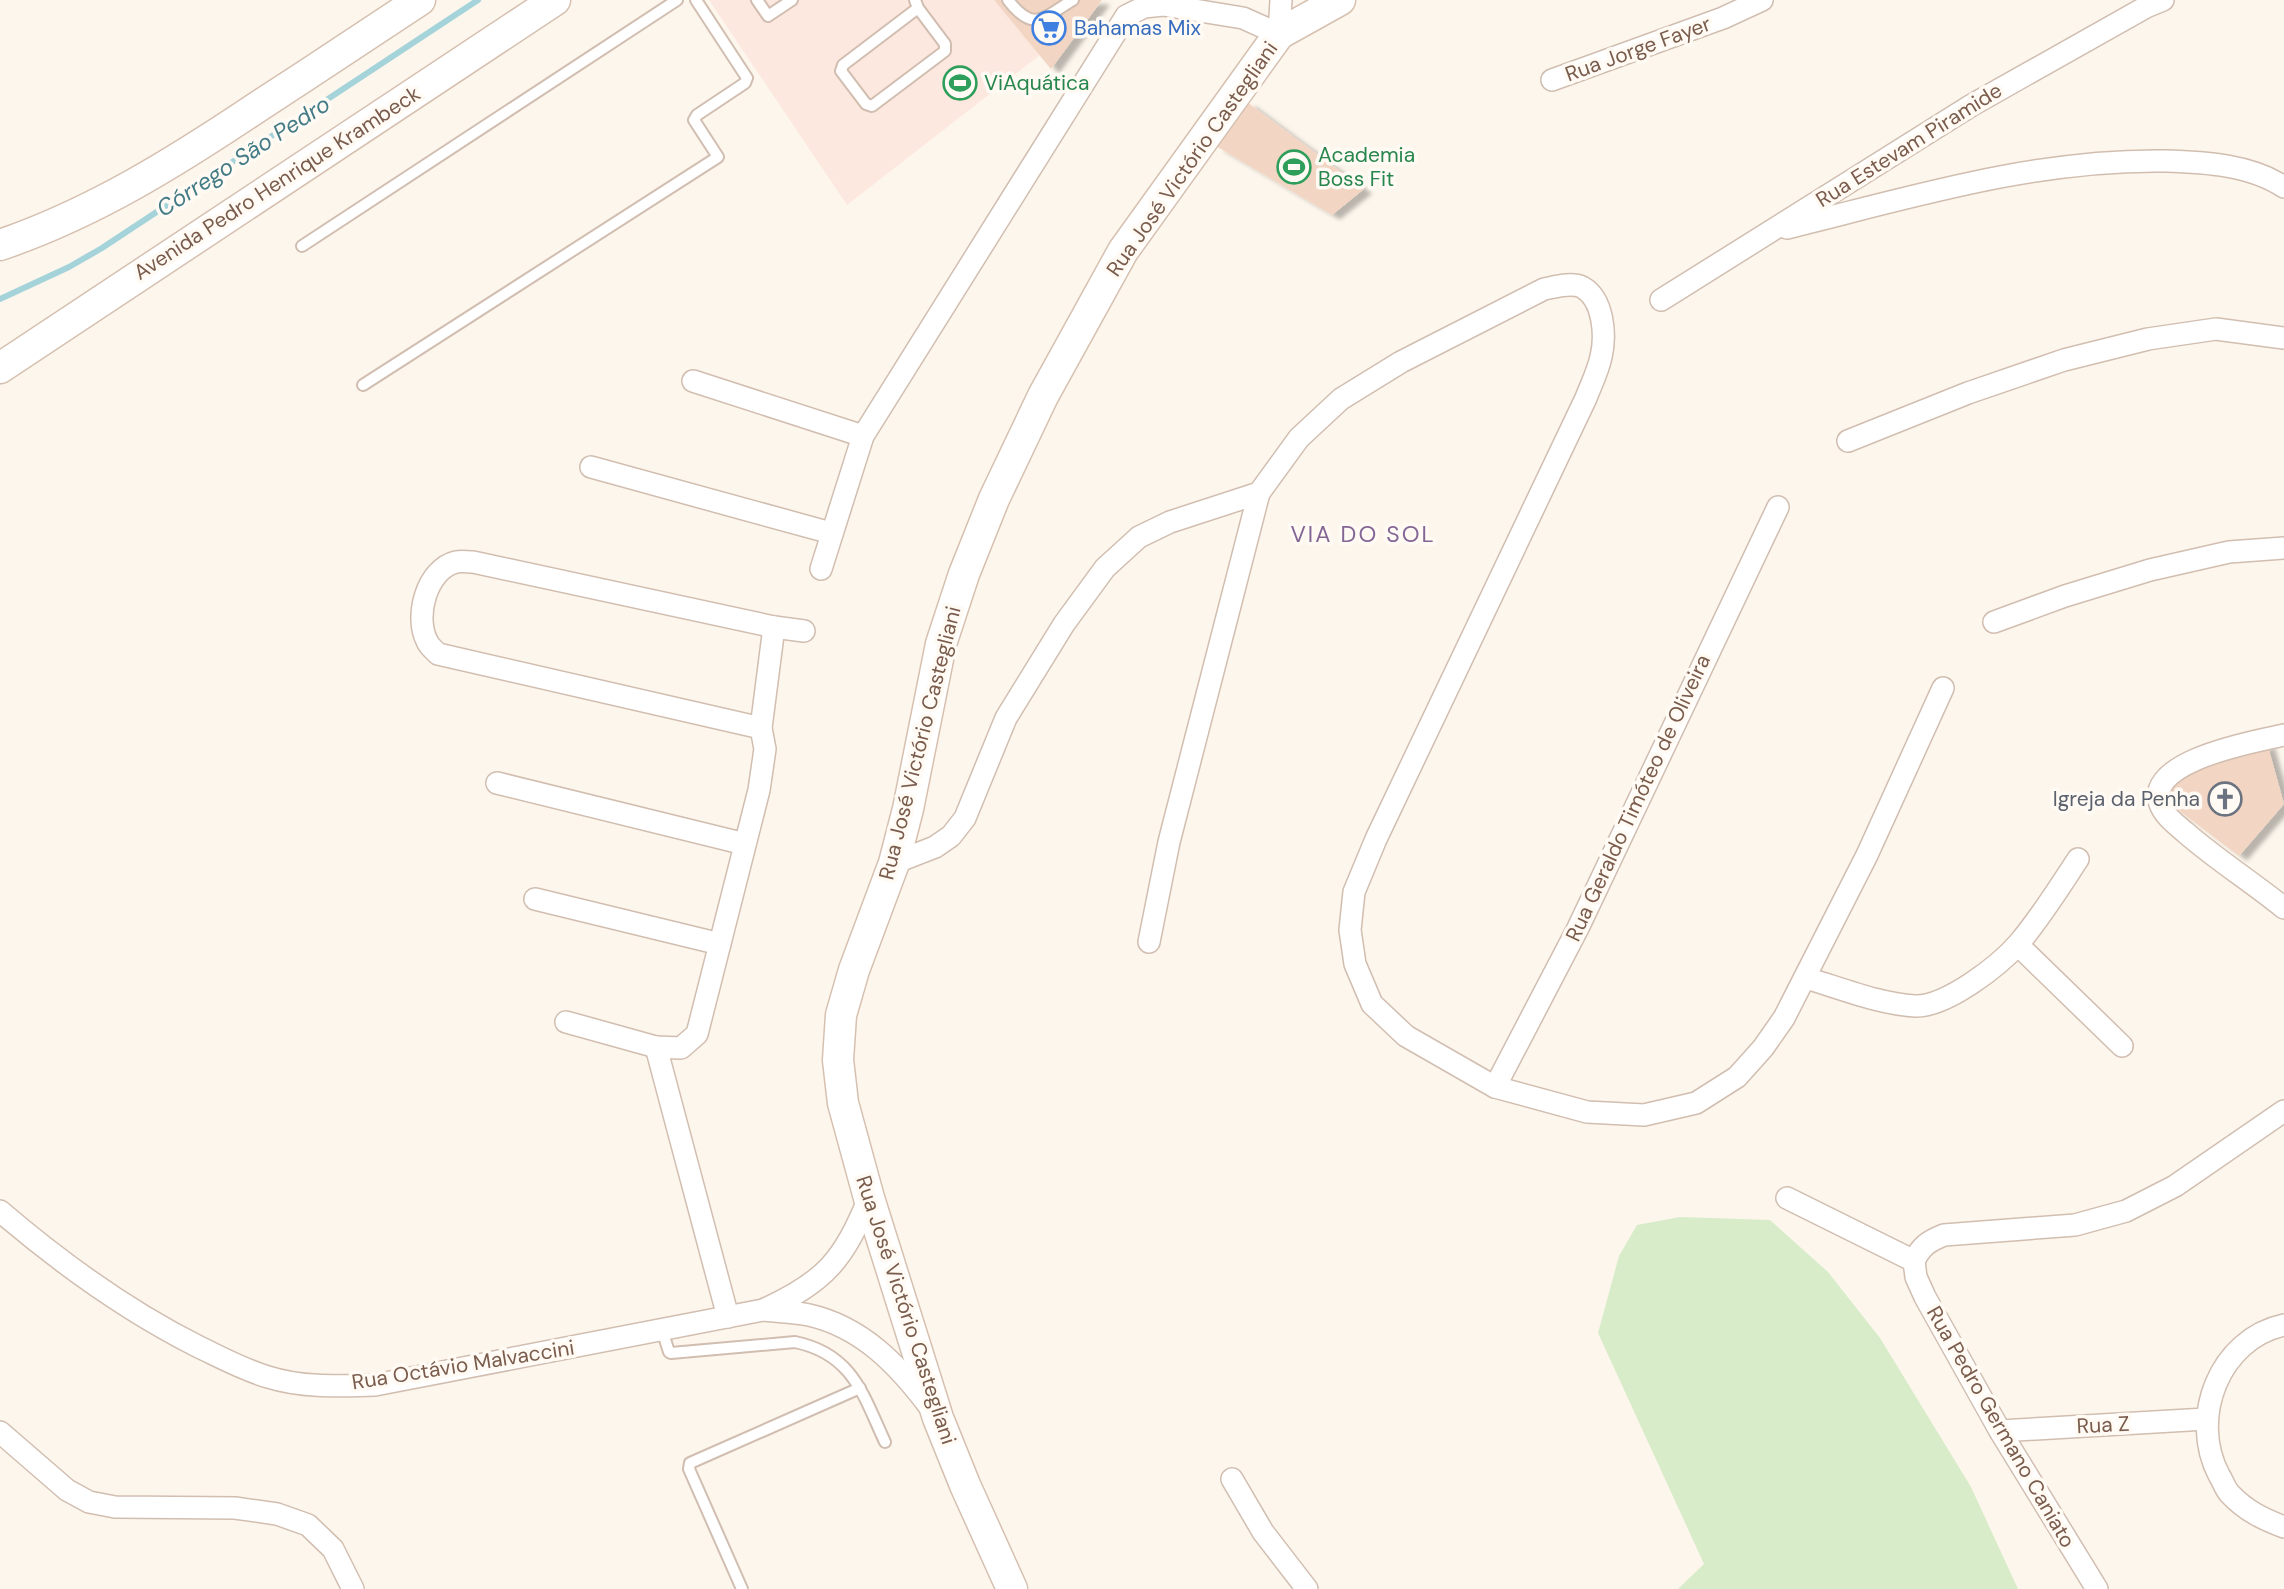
<svg xmlns="http://www.w3.org/2000/svg" width="2284" height="1589" viewBox="0 0 2284 1589" font-family="'DM Sans',sans-serif">
  <style>
    .commercial { fill: #fde8e0 }
    .green { fill: #d8ecc9 }
    .lines { fill: none; stroke-linecap: round; stroke-linejoin: round }
    .stream { stroke: #a5d3da; stroke-width: 6 }
    .building { fill: #f3d5c3; filter: url(#shadow) }
    .lane-casing { stroke: #d1beb0; stroke-width: 14 }
    .street-casing { stroke: #d1beb0; stroke-width: 24 }
    .secondary-casing { stroke: #d6c0b0; stroke-width: 33 }
    .lane { stroke: #fff; stroke-width: 10 }
    .street { stroke: #fff; stroke-width: 21 }
    .secondary { stroke: #fff; stroke-width: 30 }
    .labels { text-anchor: middle; dominant-baseline: central; stroke-width: 7; stroke-linejoin: round; paint-order: stroke }
    .shop-label { font-size: 21px; fill: #366cbe; stroke: #fffaf3; text-anchor: start }
    .street-label { font-size: 21px; fill: #7a5c4d; stroke: #fffaf3 }
    .leisure-label { font-size: 21px; fill: #27864d; stroke: #fffaf3; text-anchor: start }
    .worship-label { font-size: 21px; fill: #5b616d; stroke: #fffaf3; text-anchor: end }
    .water-label { font-size: 23px; font-style: italic; fill: #437c86; stroke: #fffaf3 }
    .neighbourhood-label { font-size: 23px; letter-spacing: 2px; fill: #846695; stroke: #fffaf3 }
  </style>
  <defs>
    <filter id="shadow"><feDropShadow dx="8" dy="4.5" stdDeviation="2" flood-color="#0004"/></filter>
  </defs>
  <rect width="100%" height="100%" fill="#fdf6ec"/>
  <polygon class="commercial" points="709,0 994,0 1040,55 847,205"/>
  <polygon class="green" points="1680,1217 1770,1220 1828,1272 1880,1338 1971,1487 2018,1589 1678,1589 1704,1564 1598,1333 1619,1256 1637,1225"/>
  <g class="lines">
    <polyline class="stream" points="0,299 69,267 102,248 478,0"/>
  </g>
  <g class="building">
    <polygon points="994,0 1102,0 1051,69"/>
    <polygon points="1247,102 1364,189 1332,215 1216,146"/>
    <polygon points="2267,743 2284,804 2239,856 2165,800 2167,779"/>
  </g>
  <g class="lines">
    <defs>
      <g id="lane">
        <polyline points="757,0 768,16 792,0"/>
        <polyline points="915,0 918,8 945,44 945,51 872,106 866,104 841,71 843,65 918,8"/>
        <path d="M1008,0C1034,34 1044,17 1073,0"/>
        <polyline points="302,246 677,0"/>
        <polyline points="363,385 718,157 694,120 697,115 745,83 747,78 696,0"/>
        <path d="M662,1330L669,1352L671,1353L795,1342C853,1354 863,1395 885,1442"/>
        <polyline points="742,1589 689,1469 690,1463 860,1388"/>
      </g>
      <g id="street">
        <polyline points="1552,80 1723,18 1762,0"/>
        <path d="M1787,228C1912,197 2036,159 2165,161C2205,162 2251,165 2284,187"/>
        <polyline points="1661,300 1972,105 2146,7 2163,0"/>
        <polyline points="693,381 863,436"/>
        <polyline points="1848,441 1968,393 2064,360 2148,339 2216,329 2284,338"/>
        <polyline points="591,467 831,533"/>
        <polyline points="821,569 863,436 1126,16 1144,7 1163,5 1243,18 1279,34 1281,0"/>
        <polyline points="1994,622 2065,596 2150,570 2229,552 2284,548"/>
        <path d="M761,728L438,654C434,650 429,646 427,641C414,616 427,569 456,562C461,561 468,562 473,562L774,627"/>
        <path d="M2284,735C2257,741 2134,762 2163,810C2168,819 2178,826 2186,833C2217,860 2252,882 2284,908"/>
        <polyline points="497,783 745,844"/>
        <polyline points="894,863 935,847 951,836 965,818 1006,718 1064,624 1105,568 1139,537 1170,522 1259,493"/>
        <polyline points="535,899 720,944"/>
        <path d="M1149,942L1169,842L1259,493L1299,438L1341,399L1401,362L1544,289C1555,287 1571,282 1582,287C1604,299 1606,336 1601,357C1598,371 1591,385 1586,398L1376,839L1354,892L1350,930L1355,964L1372,1004L1406,1036L1495,1087L1587,1112L1644,1115L1696,1103L1737,1077L1763,1048L1784,1018L1867,855L1943,688"/>
        <polyline points="2018,945 2122,1046"/>
        <path d="M1806,978C1840,988 1879,1004 1915,1006C1946,1007 1999,966 2019,943C2041,917 2059,888 2078,859"/>
        <polyline points="566,1022 656,1047"/>
        <polyline points="1495,1087 1578,928 1778,507"/>
        <polyline points="1787,1198 1914,1261"/>
        <path d="M0,1211C62,1264 127,1311 199,1347C222,1358 244,1370 268,1377C303,1388 339,1386 375,1385L763,1310C825,1282 843,1261 869,1198"/>
        <path d="M1914,1261C1921,1246 1929,1241 1944,1235L2075,1225L2126,1211L2175,1186L2284,1111"/>
        <polyline points="1914,1261 1916,1277 1925,1297 2000,1431 2097,1589"/>
        <path d="M765,1310C780,1312 795,1312 809,1315C862,1327 898,1365 929,1406"/>
        <polyline points="728,1317 656,1047 681,1048 697,1034 759,790 765,749 761,728 774,627 804,631"/>
        <path d="M2284,1325C2219,1339 2189,1418 2219,1475C2223,1481 2225,1489 2230,1494C2246,1511 2263,1519 2284,1527"/>
        <polyline points="2000,1431 2206,1419"/>
        <polyline points="0,1432 67,1490 89,1502 115,1507 235,1508 277,1514 308,1525 333,1549 353,1589"/>
        <polyline points="1232,1479 1263,1532 1307,1589"/>
      </g>
      <g id="secondary">
        <path d="M0,245C94,213 177,161 259,106C313,71 367,35 420,0"/>
        <polyline points="0,368 555,0"/>
        <polyline points="1012,1589 965,1485 938,1418 869,1198 843,1103 838,1060 841,1015 854,970 894,863 908,809 941,644 964,574 994,499 1043,396 1123,251 1279,34 1340,0"/>
      </g>
    </defs>
    <use href="#lane" class="lane-casing"/>
    <use href="#street" class="street-casing"/>
    <use href="#secondary" class="secondary-casing"/>
    <use href="#lane" class="lane"/>
    <use href="#street" class="street"/>
    <use href="#secondary" class="secondary"/>
  </g>
  <defs>
    <symbol id="supermarket-ring" viewBox="-11 -11 22 22"><circle r="9.5" fill="#fffaf3" stroke="#3f7fe0" stroke-width="1.5"/><path d="M-6-5.5h2.5l.6 2H6L4.5 2H-2.5L-4.4-4H-6ZM-1.5 3.2a1.3 1.3 0 1 0 .1 0ZM3 3.2a1.3 1.3 0 1 0 .1 0Z" fill="#3f7fe0"/></symbol>
    <symbol id="stadium-ring" viewBox="-11 -11 22 22"><circle r="9.5" fill="#fffaf3" stroke="#2e9e5b" stroke-width="1.5"/><path d="M0-5a6.5 5 0 1 0 0 10a6.5 5 0 1 0 0-10ZM-3.5-1.8h7v3.6h-7Z" fill="#2e9e5b"/></symbol>
    <symbol id="church-ring" viewBox="-11 -11 22 22"><circle r="9.5" fill="#fffaf3" stroke="#6b7280" stroke-width="1.5"/><path d="M-1.2-6h2.4v3.5h3.3v2.4h-3.3V6h-2.4V-.1h-3.3v-2.4h3.3Z" fill="#6b7280"/></symbol>
  </defs>
  <g fill-rule="evenodd">
    <use href="#supermarket-ring" x="1030" y="9" width="38" height="38"/>
    <use href="#stadium-ring" x="941" y="64" width="38" height="38"/>
    <use href="#stadium-ring" x="1275" y="148" width="38" height="38"/>
    <use href="#church-ring" x="2206" y="780" width="38" height="38"/>
  </g>
  <g class="labels">
    <g class="shop-label">
      <text x="1074" y="28">Bahamas Mix</text>
    </g>
    <g class="street-label">
      <text transform="translate(1638 49) rotate(-20)">Rua Jorge Fayer</text>
      <text transform="translate(1909 145) rotate(-32)">Rua Estevam Piramide</text>
      <text transform="translate(1192 159) rotate(-55)">Rua José Victório Castegliani</text>
      <text transform="translate(277 183) rotate(-33)">Avenida Pedro Henrique Krambeck</text>
      <text transform="translate(920 743) rotate(-76)">Rua José Victório Castegliani</text>
      <text transform="translate(1638 798) rotate(-65)">Rua Geraldo Timóteo de Oliveira</text>
      <text transform="translate(906 1310) rotate(72)">Rua José Victório Castegliani</text>
      <text transform="translate(463 1365) rotate(-9)">Rua Octávio Malvaccini</text>
      <text transform="translate(2103 1425) rotate(-3)">Rua Z</text>
      <text transform="translate(2001 1427) rotate(60)">Rua Pedro Germano Caniato</text>
    </g>
    <g class="leisure-label">
      <text x="984" y="83">ViAquática</text>
      <text x="1318" y="155">Academia<tspan x="1318" dy="24">Boss Fit</tspan></text>
    </g>
    <g class="worship-label">
      <text x="2200" y="799">Igreja da Penha</text>
    </g>
    <g class="water-label">
      <text transform="translate(243 156) rotate(-33)">Córrego São Pedro</text>
    </g>
    <g class="neighbourhood-label">
      <text x="1363" y="534">VIA DO SOL</text>
    </g>
  </g>
</svg>
